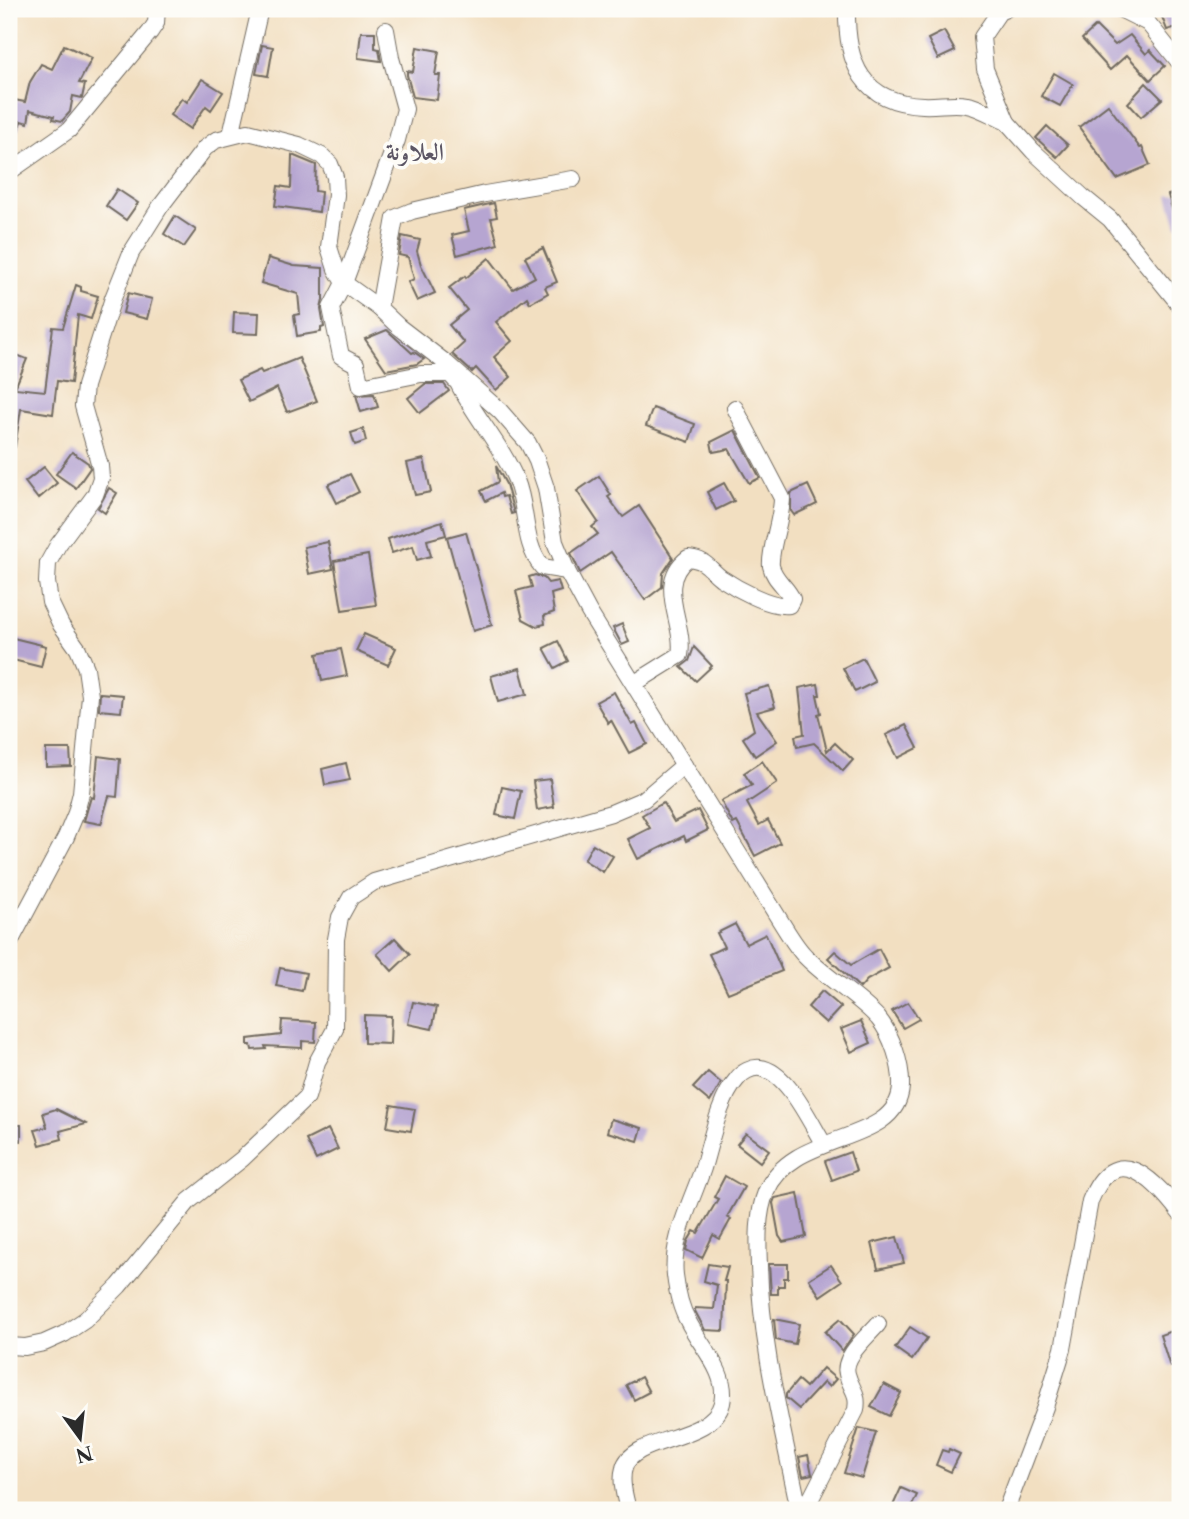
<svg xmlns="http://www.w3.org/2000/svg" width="1189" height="1519" viewBox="0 0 1189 1519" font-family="'Libre Caslon Text',Amiri,serif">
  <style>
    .building { fill: #b6a5d1 }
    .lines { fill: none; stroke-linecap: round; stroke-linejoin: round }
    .minor-casing { stroke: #716a60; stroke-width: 18 }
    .minor { stroke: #fff; stroke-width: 16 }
    .labels { text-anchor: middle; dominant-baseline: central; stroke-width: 7; stroke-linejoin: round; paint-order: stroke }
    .quarter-label { font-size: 24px; font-weight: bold; fill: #5c5665; stroke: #fdfcf7 }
  </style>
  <rect width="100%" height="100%" fill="#fdfcf7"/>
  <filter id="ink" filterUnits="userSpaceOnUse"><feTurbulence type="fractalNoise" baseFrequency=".0143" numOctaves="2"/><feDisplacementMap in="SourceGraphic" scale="14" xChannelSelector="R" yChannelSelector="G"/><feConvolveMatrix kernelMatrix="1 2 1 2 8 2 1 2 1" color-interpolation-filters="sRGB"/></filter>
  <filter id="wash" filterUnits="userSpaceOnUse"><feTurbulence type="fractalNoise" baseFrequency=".00686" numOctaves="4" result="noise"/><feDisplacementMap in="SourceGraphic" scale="28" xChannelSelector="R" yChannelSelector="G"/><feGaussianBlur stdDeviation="1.57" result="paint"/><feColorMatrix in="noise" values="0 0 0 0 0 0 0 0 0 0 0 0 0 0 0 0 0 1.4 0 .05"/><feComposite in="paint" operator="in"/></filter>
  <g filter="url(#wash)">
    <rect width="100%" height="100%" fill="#f2dfc1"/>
    <g id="blocks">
      <g class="building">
        <polygon points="1159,9 1180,9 1180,26 1167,30"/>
        <polygon points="1096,26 1115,45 1130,35 1146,54 1150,50 1165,66 1150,80 1127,55 1110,70 1082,39"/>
        <polygon points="944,31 955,51 938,59 928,39"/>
        <polygon points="361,32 375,32 375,48 379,49 381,61 358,58"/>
        <polygon points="64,45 92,58 79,83 85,84 82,98 73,96 70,112 62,121 53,119 54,116 30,110 28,123 21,121 18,131 9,129 9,99 25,102 30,82 41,64 52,69"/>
        <polygon points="262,45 273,47 268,76 256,74"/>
        <polygon points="417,47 439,51 435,75 440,75 437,100 413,97 407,75 407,71 413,72"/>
        <polygon points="1054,73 1073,84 1060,106 1041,96"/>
        <polygon points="202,79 223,92 211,110 206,106 190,129 170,115 182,98 187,102"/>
        <polygon points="1146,83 1162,99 1141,117 1128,103"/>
        <polygon points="1108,105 1140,148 1142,147 1150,165 1117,179 1079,127"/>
        <polygon points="1047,126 1068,145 1057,157 1036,138"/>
        <polygon points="292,155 316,165 315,191 321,192 319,212 275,206 278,186 291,188"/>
        <polygon points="117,189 138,203 126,220 106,206"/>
        <polygon points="1180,192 1180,226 1177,226 1168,195"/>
        <polygon points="494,203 497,217 491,218 498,244 457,255 452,235 469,231 464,210"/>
        <polygon points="175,216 196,230 184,247 164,234"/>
        <polygon points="402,236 420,240 417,251 421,265 435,293 417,301 408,282 414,279 408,257 399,255"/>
        <polygon points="543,248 557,282 545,287 548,293 530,303 527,297 496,322 512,341 494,357 511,377 496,390 476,368 472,372 452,354 464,343 449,325 467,310 449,288 465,276 466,278 489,258 513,289 535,277 525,257"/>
        <polygon points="268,258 294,266 323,268 323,300 321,309 324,327 321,328 321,332 297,336 294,315 300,314 298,294 261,283"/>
        <polygon points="76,285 81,287 81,291 98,296 91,319 78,315 71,383 57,381 53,414 21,409 15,447 9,446 9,352 27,359 15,388 45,391 53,327 63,328"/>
        <polygon points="128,293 152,299 147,319 123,313"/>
        <polygon points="234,312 259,313 258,334 233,333"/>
        <polygon points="387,330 412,353 414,352 424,359 417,364 386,370 365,339"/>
        <polygon points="299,358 317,401 287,412 277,388 249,402 238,380 260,370 262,373"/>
        <polygon points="425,384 444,384 449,391 420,413 408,398"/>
        <polygon points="374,394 378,407 361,412 356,395"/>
        <polygon points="653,408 695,424 689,442 646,426"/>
        <polygon points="363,429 366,441 355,445 351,433"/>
        <polygon points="735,430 760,478 749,483 729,449 713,452 711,442"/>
        <polygon points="72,452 88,463 90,468 76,488 56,474"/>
        <polygon points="424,459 431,492 415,495 407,463"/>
        <polygon points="496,466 506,484 514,513 511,514 506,496 502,497 501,493 486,501 481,491 498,482"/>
        <polygon points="44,467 57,483 38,499 25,482"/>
        <polygon points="350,474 359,492 337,503 328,485"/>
        <polygon points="599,476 611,495 608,497 623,517 639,506 673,558 663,573 662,587 645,600 611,552 580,573 571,553 598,534 592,527 598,522 577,491"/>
        <polygon points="724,483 734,501 716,510 707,492"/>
        <polygon points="808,485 817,504 794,515 791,511 791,493"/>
        <polygon points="109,488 117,493 105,513 98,508"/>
        <polygon points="442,521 446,535 427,540 431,556 417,560 413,546 392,553 388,539"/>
        <polygon points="466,532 492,625 473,631 447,537"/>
        <polygon points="328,542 333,569 309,574 304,547"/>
        <polygon points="368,555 376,605 342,610 334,561"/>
        <polygon points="535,575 544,578 548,583 558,581 561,591 551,594 554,612 544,616 545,624 536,626 523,619 516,591 532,587 529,577"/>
        <polygon points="622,624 629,642 622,645 613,628"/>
        <polygon points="364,634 396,648 388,665 356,651"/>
        <polygon points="9,637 46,646 41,667 9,659"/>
        <polygon points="558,641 568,661 555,668 544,648"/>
        <polygon points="694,647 712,666 696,681 681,667 689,661"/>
        <polygon points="341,649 347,676 322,681 317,654"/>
        <polygon points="863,658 875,682 855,692 843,668"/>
        <polygon points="520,668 527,694 498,702 491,676"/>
        <polygon points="818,684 820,695 817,695 821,713 818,714 827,751 835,743 853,760 843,771 814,743 797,747 795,736 804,734 799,688"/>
        <polygon points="769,686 775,707 757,712 777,741 755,756 743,738 754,730 744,693"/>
        <polygon points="614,692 632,725 636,723 647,744 629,753 611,720 608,723 596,702"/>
        <polygon points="100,693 123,695 121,712 99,710"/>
        <polygon points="906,725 918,748 898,758 886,735"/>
        <polygon points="46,749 70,749 71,766 46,767"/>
        <polygon points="98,756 120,759 117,797 109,796 101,824 84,821 91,797 94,798"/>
        <polygon points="762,761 777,783 747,803 759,825 768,820 780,843 755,856 737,822 733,824 721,801 752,785 744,773"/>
        <polygon points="346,763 350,780 325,785 322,769"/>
        <polygon points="550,779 554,807 537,810 533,781"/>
        <polygon points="502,787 521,791 515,819 496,815"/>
        <polygon points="663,803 674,822 698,810 708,830 686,841 684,836 638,859 628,839 650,828 642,815"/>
        <polygon points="593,844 613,856 603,872 584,860"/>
        <polygon points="735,924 746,944 766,934 782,971 728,993 709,954 724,947 717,933"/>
        <polygon points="395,938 410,954 392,971 377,954"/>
        <polygon points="879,949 889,968 867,980 860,988 828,958 835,951 851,965"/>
        <polygon points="280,968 306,973 302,991 276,986"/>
        <polygon points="822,991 841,1007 826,1023 808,1007"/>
        <polygon points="413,1002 437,1007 432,1029 408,1024"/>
        <polygon points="908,1002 919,1019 903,1028 892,1011"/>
        <polygon points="364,1015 391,1016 390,1044 364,1043"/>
        <polygon points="282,1020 316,1022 315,1042 302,1041 302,1048 265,1046 266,1049 252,1050 251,1045 248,1045 248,1039 281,1035"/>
        <polygon points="861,1021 871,1043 851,1052 841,1029"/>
        <polygon points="708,1072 721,1083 710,1102 693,1088"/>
        <polygon points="391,1105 415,1109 411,1131 387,1127"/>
        <polygon points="56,1109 86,1124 60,1131 62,1139 40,1145 35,1130 47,1127 43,1113"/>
        <polygon points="611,1119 642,1128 638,1141 607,1132"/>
        <polygon points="9,1125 21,1125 21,1141 9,1140"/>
        <polygon points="328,1129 338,1149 316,1160 306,1140"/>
        <polygon points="746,1133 769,1150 760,1162 737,1144"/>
        <polygon points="850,1152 856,1171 832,1180 825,1161"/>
        <polygon points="725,1176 744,1187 727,1217 731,1219 720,1239 713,1235 702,1258 686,1250 688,1241 694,1231 698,1233 718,1199 714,1197"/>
        <polygon points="798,1193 806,1237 783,1242 779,1236 773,1203 775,1198"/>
        <polygon points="897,1237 904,1263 878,1269 872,1243"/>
        <polygon points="708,1264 728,1267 724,1281 726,1281 724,1331 705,1330 695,1311 695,1308 714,1309 717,1285 704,1281"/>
        <polygon points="769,1264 788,1264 788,1278 784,1278 784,1286 778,1286 778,1294 771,1294"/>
        <polygon points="831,1265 842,1281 820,1296 809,1279"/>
        <polygon points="774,1319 799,1324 795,1344 776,1340"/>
        <polygon points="840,1319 854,1334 842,1351 825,1332"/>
        <polygon points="910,1327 927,1338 912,1360 895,1348"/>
        <polygon points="1180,1328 1180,1364 1170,1367 1160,1335"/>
        <polygon points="823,1368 836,1379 829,1387 824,1382 799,1409 786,1398 786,1394 798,1380 806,1387"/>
        <polygon points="641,1377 649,1392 634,1400 626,1385"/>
        <polygon points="884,1384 901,1393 889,1416 871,1407"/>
        <polygon points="859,1428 876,1432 862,1478 844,1473"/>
        <polygon points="949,1449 960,1454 951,1472 936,1465 942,1450 948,1452"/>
        <polygon points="808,1455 812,1474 803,1476 799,1457"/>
        <polygon points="901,1488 917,1495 910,1510 891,1510"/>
      </g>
    </g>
  </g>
  <g filter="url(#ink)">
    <use href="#blocks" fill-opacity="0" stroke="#716a60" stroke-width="2"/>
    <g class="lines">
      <defs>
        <g id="minor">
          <path d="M847,9C846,63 862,103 923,105C937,106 954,102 967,105C980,107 995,117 1007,122L985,69L982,37L999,12L1006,9"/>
          <polyline points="1120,9 1148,23 1180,63"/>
          <path d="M386,30L391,58L405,109L397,140L344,283L331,308L341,356L356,364L361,386L421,374H450L458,383C475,417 502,446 516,480C528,509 522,542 542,567L567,571"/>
          <polyline points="1007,122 1033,151 1083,197 1110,219 1180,305"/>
          <polyline points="231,135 260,9"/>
          <polyline points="9,172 69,130 150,32 156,23 157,9"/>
          <polyline points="379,308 395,218 412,211 485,194 573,179"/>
          <path d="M635,683L680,655C686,623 654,584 688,558C707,560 708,568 721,578C736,588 771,608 789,605L792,599C787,587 774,580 771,566C769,550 782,519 782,498L735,408"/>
          <path d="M9,944L66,837L76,813L81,793L90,696L86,668L78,649L61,625L50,602L47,582L48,563L58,545L95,495L101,478L100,466L83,406L85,386L113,298L131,253L160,207L205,148L216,140L248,132L299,145L322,156L330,164L335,177L336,195L329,247L336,269L344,283L379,308L399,327L446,363L500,411L528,443L537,461L546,488L555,542L567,571L589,612L781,922C788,933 796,947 805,956C827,979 857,995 878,1018C892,1035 902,1065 901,1087C897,1147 792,1129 766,1192C757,1214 758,1242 759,1265C761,1348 783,1429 799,1510"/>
          <polyline points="9,1346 25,1347 44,1343 64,1334 85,1320 119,1286 189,1201 242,1159 307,1097 317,1062 335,1029 336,939 340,917 351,897 374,882 611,813 644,799 684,765"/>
          <path d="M628,1510C625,1497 620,1481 624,1468C632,1436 712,1442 722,1403C729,1373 700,1346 688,1321C680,1307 677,1292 675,1275C671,1239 692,1201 703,1168C711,1142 719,1099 737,1079C742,1072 752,1067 760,1068C787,1071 810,1122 823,1143"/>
          <path d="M805,1510L856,1410C859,1392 851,1390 847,1374C842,1357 868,1336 878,1324"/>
          <path d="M1006,1510L1045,1407L1063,1349L1090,1201C1115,1139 1153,1178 1180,1213"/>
        </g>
      </defs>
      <use href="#minor" class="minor-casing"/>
      <use href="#minor" class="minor"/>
    </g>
  </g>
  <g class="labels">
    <g class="quarter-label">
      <text x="415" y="151">العلاونة</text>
    </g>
  </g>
  <rect width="1189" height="1519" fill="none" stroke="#fdfcf7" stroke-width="35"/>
  <g transform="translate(80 1438) rotate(165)" stroke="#fdfcf7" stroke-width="5" paint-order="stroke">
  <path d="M0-5L12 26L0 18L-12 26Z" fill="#2b2b2b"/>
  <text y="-10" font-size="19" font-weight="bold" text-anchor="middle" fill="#2b2b2b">N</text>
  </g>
</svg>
